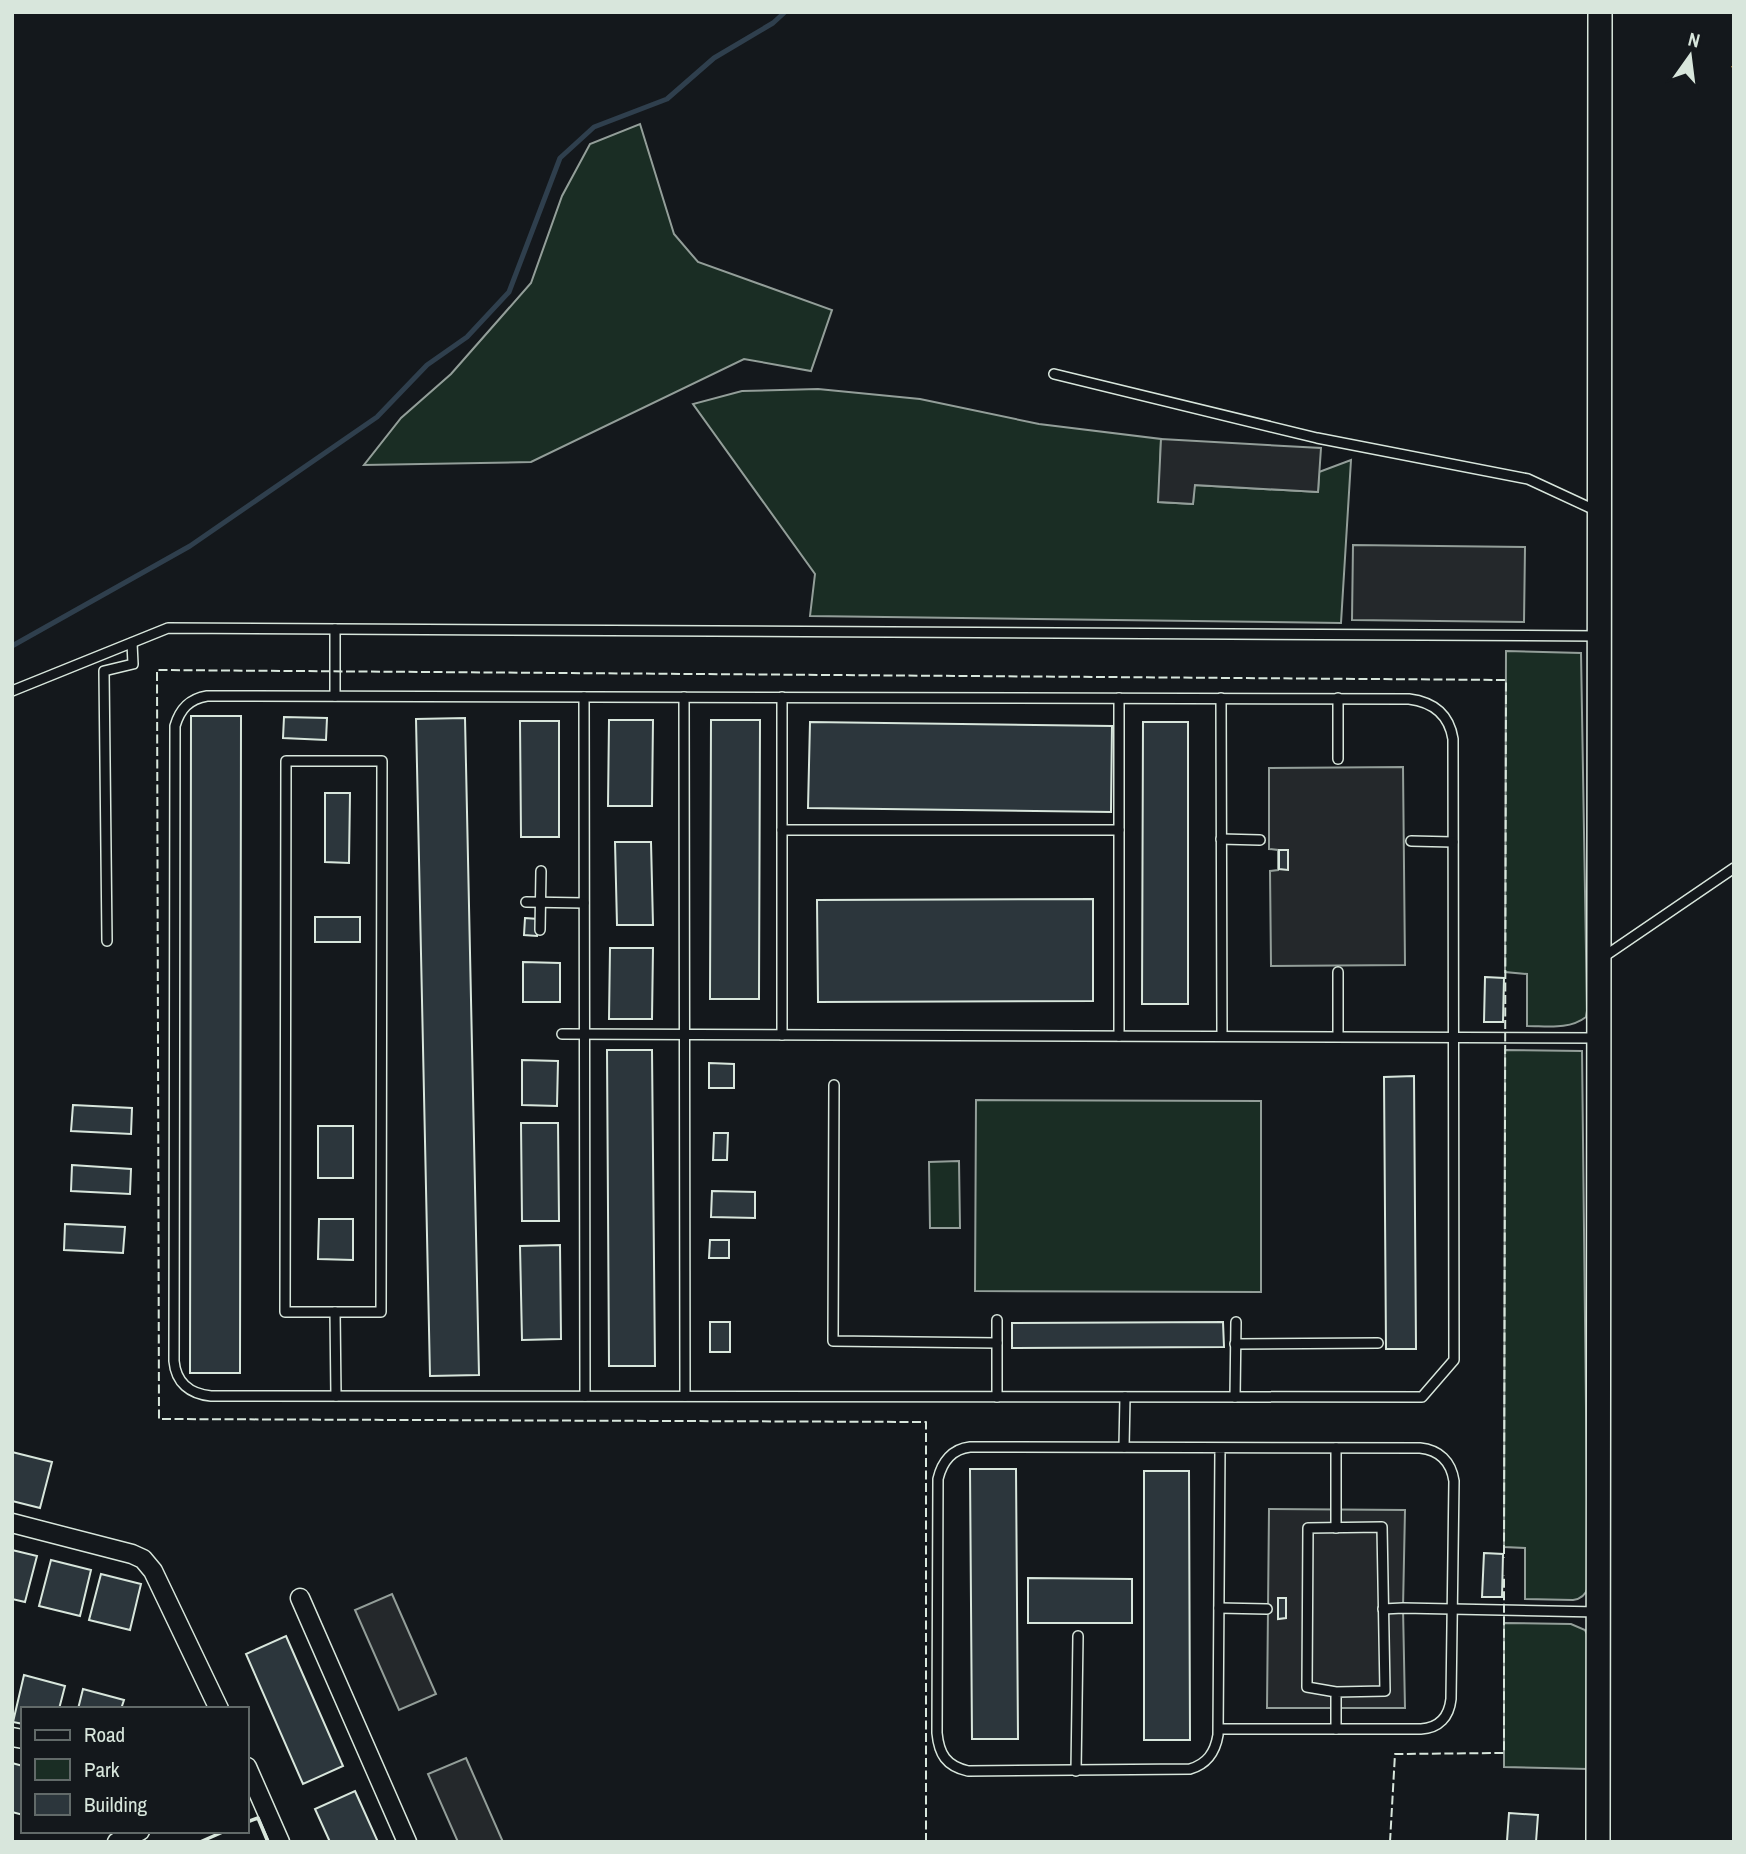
<svg xmlns="http://www.w3.org/2000/svg" width="1746" height="1854" viewBox="0 0 1746 1854" font-family="'Archivo Narrow',sans-serif">
  <style>
    .green { fill: #1a2d24; stroke: #939e99; stroke-width: 2 }
    .parking { fill: #24282b; stroke: #939e99; stroke-width: 2 }
    .lines { fill: none; stroke-linecap: round; stroke-linejoin: round }
    .stream { stroke: #2f3f4d; stroke-width: 5 }
    .building { fill: #2c363c; stroke: #d8e6dc; stroke-width: 2 }
    .service-casing { stroke: #d8e6dc; stroke-width: 12 }
    .minor-casing { stroke: #d8e6dc; stroke-width: 21 }
    .secondary-casing { stroke: #d8e6dc; stroke-width: 26 }
    .service { stroke: #14181c; stroke-width: 9 }
    .minor { stroke: #14181c; stroke-width: 18 }
    .secondary { stroke: #14181c; stroke-width: 23 }
    .fence { stroke: #d8e6dc; stroke-width: 2; stroke-dasharray: 9 3.5; stroke-linecap: butt }
    .wall { stroke: #d8e6dc; stroke-width: 3.5 }
    .power { stroke: #ffb74d; stroke-width: 2; stroke-dasharray: 24 5 3.5 5; stroke-linecap: butt }
  </style>
  <rect width="100%" height="100%" fill="#14181c"/>
  <g class="green">
    <polygon points="640,124 674,234 698,262 832,310 811,371 744,359 531,462 364,465 401,418 451,374 531,283 562,196 590,144"/>
    <polygon points="818,389 920,399 1039,424 1161,439 1159,502 1193,504 1194,485 1318,492 1319,472 1351,460 1341,623 810,616 815,574 693,404 742,391"/>
    <path d="M1506,651L1581,653L1587,1011L1586,1017C1569,1030 1547,1026 1527,1026V974L1505,972Z"/>
    <path d="M1505,1050L1582,1051L1588,1587C1586,1594 1581,1599 1573,1600L1525,1599V1548L1504,1547Z"/>
    <polygon points="976,1100 1261,1101 1261,1292 975,1291"/>
    <polygon points="959,1161 960,1228 930,1228 929,1162"/>
    <polygon points="1504,1623 1571,1624 1585,1630 1588,1636 1588,1769 1504,1767"/>
  </g>
  <g class="parking">
    <polygon points="1161,439 1321,448 1318,492 1195,485 1193,504 1158,502"/>
    <polygon points="1353,545 1525,547 1524,622 1352,620"/>
    <polygon points="1403,767 1405,965 1271,966 1270,871 1278,870 1278,850 1269,849 1269,768"/>
    <polygon points="1269,1509 1405,1510 1403,1608 1405,1708 1267,1708"/>
    <polygon points="392,1594 436,1694 399,1710 355,1610"/>
    <polygon points="466,1758 503,1842 458,1842 428,1774"/>
  </g>
  <g class="lines">
    <polyline class="stream" points="12,646 190,546 377,417 427,365 467,337 509,292 560,158 594,127 667,99 714,58 773,23 785,12"/>
  </g>
  <g class="building">
    <polygon points="191,716 241,716 240,1373 190,1373"/>
    <polygon points="284,717 327,718 326,740 283,738"/>
    <polygon points="465,718 479,1375 430,1376 416,719"/>
    <polygon points="609,720 653,720 652,806 608,806"/>
    <polygon points="711,720 760,720 759,999 710,999"/>
    <polygon points="520,721 559,721 559,837 521,837"/>
    <polygon points="810,722 1112,726 1111,812 808,808"/>
    <polygon points="1143,722 1188,722 1188,1004 1142,1004"/>
    <polygon points="325,793 350,793 349,863 325,862"/>
    <polygon points="615,842 651,842 653,925 617,925"/>
    <polygon points="1279,850 1288,850 1288,870 1279,869"/>
    <polygon points="1093,899 1093,1001 818,1002 817,900"/>
    <rect x="315" y="917" width="45" height="25"/>
    <polygon points="525,918 538,919 537,936 524,935"/>
    <polygon points="610,948 653,948 652,1019 609,1019"/>
    <polygon points="523,962 560,963 560,1002 523,1002"/>
    <polygon points="1485,977 1504,978 1503,1022 1484,1022"/>
    <polygon points="607,1050 652,1050 655,1366 609,1366"/>
    <polygon points="522,1060 558,1061 557,1106 522,1105"/>
    <polygon points="709,1063 734,1064 734,1088 709,1088"/>
    <polygon points="1414,1076 1416,1349 1386,1349 1384,1077"/>
    <polygon points="73,1105 132,1108 131,1134 71,1131"/>
    <polygon points="521,1123 558,1123 559,1221 522,1221"/>
    <rect x="318" y="1126" width="35" height="52"/>
    <polygon points="714,1133 728,1133 727,1160 713,1160"/>
    <polygon points="72,1165 131,1169 130,1194 71,1191"/>
    <polygon points="712,1191 755,1192 755,1218 711,1217"/>
    <polygon points="319,1219 353,1219 353,1260 318,1259"/>
    <polygon points="65,1224 125,1227 123,1253 64,1250"/>
    <polygon points="710,1240 729,1240 729,1258 709,1258"/>
    <polygon points="560,1245 561,1339 522,1340 520,1246"/>
    <rect x="710" y="1322" width="20" height="30"/>
    <polygon points="1223,1322 1224,1347 1012,1348 1012,1323"/>
    <polygon points="12,1452 52,1462 40,1508 12,1501"/>
    <polygon points="970,1469 1016,1469 1018,1739 972,1739"/>
    <polygon points="1144,1471 1189,1471 1190,1740 1144,1740"/>
    <polygon points="12,1550 37,1556 25,1602 12,1599"/>
    <polygon points="1484,1553 1503,1554 1502,1597 1482,1597"/>
    <polygon points="51,1560 91,1570 80,1616 39,1606"/>
    <polygon points="101,1574 141,1584 130,1630 89,1620"/>
    <polygon points="1028,1578 1132,1579 1132,1623 1028,1623"/>
    <polygon points="1278,1598 1286,1598 1286,1618 1278,1619"/>
    <polygon points="286,1636 343,1766 303,1784 246,1654"/>
    <polygon points="24,1675 65,1686 59,1709 23,1709 23,1724 13,1722"/>
    <polygon points="83,1689 124,1700 121,1709 78,1709"/>
    <polygon points="12,1763 23,1766 23,1815 12,1812"/>
    <polygon points="355,1791 378,1842 330,1842 315,1809"/>
    <polygon points="1509,1813 1538,1815 1536,1842 1507,1841"/>
  </g>
  <g class="lines">
    <defs>
      <g id="service">
        <polyline points="1054,374 1317,438 1528,479 1597,511"/>
        <polyline points="335,629 335,696"/>
        <polyline points="12,691 168,628 1599,636"/>
        <path d="M207,696L1409,699C1433,702 1449,714 1453,739L1454,1360L1422,1397L211,1396C190,1394 176,1383 174,1361L175,726C180,709 189,699 207,696Z"/>
        <polyline points="584,697 585,1396"/>
        <polyline points="684,697 685,1396"/>
        <polyline points="1221,698 1222,1036"/>
        <polyline points="1338,698 1338,759"/>
        <polygon points="286,761 382,761 381,1312 285,1312"/>
        <polyline points="782,830 1119,830"/>
        <polyline points="1221,839 1260,840"/>
        <polyline points="1411,841 1453,842"/>
        <polyline points="526,902 584,903"/>
        <polyline points="540,930 541,871"/>
        <polyline points="107,941 104,671 133,664 132,643"/>
        <polyline points="1602,958 1734,868"/>
        <polyline points="562,1034 1598,1038"/>
        <polyline points="782,1035 782,697"/>
        <polyline points="1119,1036 1119,698"/>
        <polyline points="1338,1036 1338,972"/>
        <polyline points="834,1085 833,1341 997,1343"/>
        <polyline points="335,1312 336,1396"/>
        <polyline points="1235,1344 1378,1343"/>
        <polyline points="997,1397 997,1320"/>
        <polyline points="1235,1397 1236,1322"/>
        <polyline points="1124,1447 1125,1397"/>
        <polyline points="1336,1448 1336,1528"/>
        <polyline points="1219,1608 1267,1609"/>
        <polyline points="1383,1609 1403,1608 1598,1612"/>
        <polyline points="1336,1692 1307,1687 1308,1528 1382,1527 1385,1691 1336,1692 1336,1729"/>
        <path d="M1219,1729H1421C1439,1728 1449,1717 1451,1699L1454,1481C1451,1461 1439,1450 1420,1448C1270,1448 1120,1447 970,1447C952,1449 942,1462 938,1479L937,1733C939,1754 946,1766 968,1771L1190,1769C1207,1764 1215,1753 1218,1735L1220,1448"/>
        <polyline points="1076,1771 1078,1636"/>
      </g>
      <g id="minor">
        <polyline points="12,1523 132,1554 143,1559 153,1571 219,1709"/>
        <polyline points="300,1598 407,1842"/>
        <polyline points="12,1737 23,1739"/>
        <polyline points="247,1767 280,1842"/>
        <polyline points="117,1842 140,1831"/>
      </g>
      <polyline id="secondary" points="1598,1842 1600,12"/>
    </defs>
    <use href="#service" class="service-casing"/>
    <use href="#minor" class="minor-casing"/>
    <use href="#secondary" class="secondary-casing"/>
    <use href="#service" class="service"/>
    <use href="#minor" class="minor"/>
    <use href="#secondary" class="secondary"/>
    <g class="fence">
      <polyline points="926,1842 926,1422 159,1419 157,670 1506,680 1504,1558"/>
      <polyline points="1390,1842 1395,1754 1504,1753 1504,1575"/>
    </g>
    <g class="wall">
      <polyline points="247,1822 258,1818 268,1842"/>
      <polyline points="200,1842 225,1831"/>
    </g>
    <polyline class="power" points="1732,66 1734,69"/>
  </g>
  <rect width="1746" height="1854" fill="none" stroke="#d8e6dc" stroke-width="28"/>
  <rect x="21" y="1707" width="228" height="126" fill="#14181c" stroke="#626a69" stroke-width="2"/>
  <rect x="35" y="1730" width="35" height="10" fill="#14181c" stroke="#626a69" stroke-width="2"/>
  <text x="84" y="1742" font-size="21" fill="#d8e6dc">Road</text>
  <rect x="35" y="1759" width="35" height="21" fill="#1a2d24" stroke="#626a69" stroke-width="2"/>
  <text x="84" y="1777" font-size="21" fill="#d8e6dc">Park</text>
  <rect x="35" y="1794" width="35" height="21" fill="#2c363c" stroke="#626a69" stroke-width="2"/>
  <text x="84" y="1812" font-size="21" fill="#d8e6dc">Building</text>
  <g transform="translate(1690 56) rotate(14)" stroke="#14181c" stroke-width="5" paint-order="stroke">
  <path d="M0-5L12 26L0 18L-12 26Z" fill="#d8e6dc"/>
  <text y="-10" font-size="19" font-weight="bold" text-anchor="middle" fill="#d8e6dc">N</text>
  </g>
</svg>
